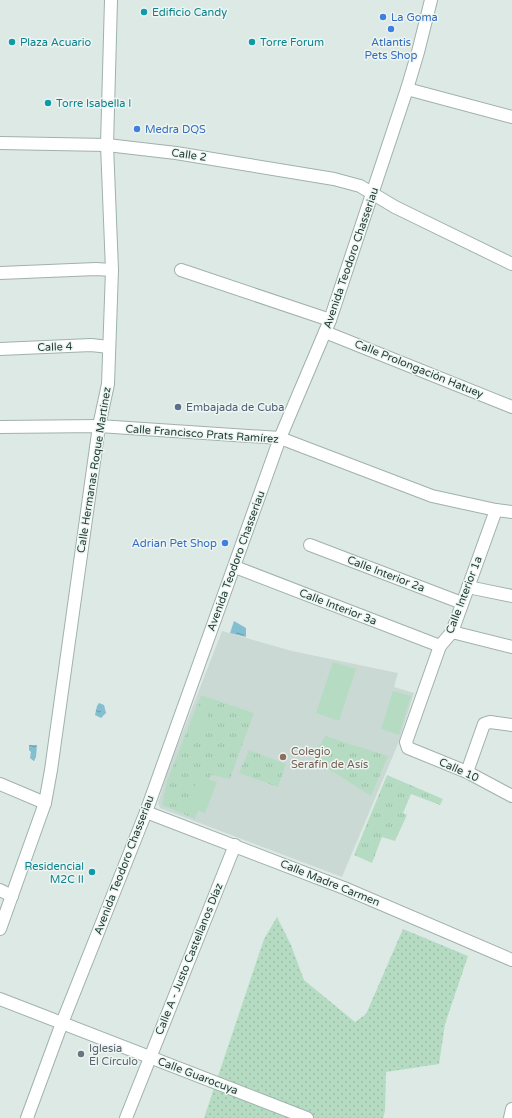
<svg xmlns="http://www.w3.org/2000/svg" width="512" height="1118" viewBox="0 0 512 1118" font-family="'Varela Round',sans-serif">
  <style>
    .built { fill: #cbd9d4 }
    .grass { fill: url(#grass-tufts) }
    .park { fill: url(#park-dots) }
    .pitch { fill: #b5dcc3 }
    .water { fill: url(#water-ripples) }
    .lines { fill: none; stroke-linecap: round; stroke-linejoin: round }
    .minor-casing { stroke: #a0b1ac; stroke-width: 14 }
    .minor { stroke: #fff; stroke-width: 12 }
    .culture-dot { fill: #0f9aa8; stroke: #edf6f2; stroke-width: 1.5 }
    .shop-dot { fill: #3f7fe0; stroke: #edf6f2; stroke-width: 1.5 }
    .service-dot { fill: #5c6f8a; stroke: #edf6f2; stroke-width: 1.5 }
    .education-dot { fill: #8d6e63; stroke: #edf6f2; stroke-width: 1.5 }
    .worship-dot { fill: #6b7280; stroke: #edf6f2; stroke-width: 1.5 }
    .labels { text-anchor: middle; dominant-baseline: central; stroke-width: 3; stroke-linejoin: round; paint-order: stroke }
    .culture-label { font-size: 11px; fill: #0d838f; stroke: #edf6f2; text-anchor: start }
    .shop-label { font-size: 11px; fill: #366cbe; stroke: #edf6f2; text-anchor: start }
    .street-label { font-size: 11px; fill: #1f3934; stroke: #edf6f2 }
    .service-label { font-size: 11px; fill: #4e5e75; stroke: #edf6f2; text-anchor: start }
    .education-label { font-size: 11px; fill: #785e54; stroke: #edf6f2; text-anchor: start }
    .worship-label { font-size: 11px; fill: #5b616d; stroke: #edf6f2; text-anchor: start }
  </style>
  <defs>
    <pattern id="grass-tufts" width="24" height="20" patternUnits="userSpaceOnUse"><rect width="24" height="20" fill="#b5dcc3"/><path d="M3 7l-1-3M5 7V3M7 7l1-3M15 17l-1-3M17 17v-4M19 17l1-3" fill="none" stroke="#9bbea8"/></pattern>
    <pattern id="park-dots" width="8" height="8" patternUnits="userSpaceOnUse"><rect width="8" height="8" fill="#b5dcc3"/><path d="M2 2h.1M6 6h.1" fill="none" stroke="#9bbea8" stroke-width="1.8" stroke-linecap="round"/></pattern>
    <pattern id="water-ripples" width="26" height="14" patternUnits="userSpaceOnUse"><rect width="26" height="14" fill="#83bed1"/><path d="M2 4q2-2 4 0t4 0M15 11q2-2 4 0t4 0" fill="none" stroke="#6b9baa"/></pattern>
  </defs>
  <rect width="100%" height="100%" fill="#dde9e5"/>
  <polygon class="built" points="222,631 292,651 398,673 394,687 414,693 398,744 342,877 160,808 158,803 168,770"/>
  <g class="grass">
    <polygon points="201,695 254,713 230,779 211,775 195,819 162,805 167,781"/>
    <polygon points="325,736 388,756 371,796 313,759"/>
    <polygon points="249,750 286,764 278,787 239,773"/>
    <polygon points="387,775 443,799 440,805 411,794 403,813 407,815 395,841 382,837 372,863 354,855"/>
  </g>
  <polygon class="park" points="277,917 291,945 304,980 355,1022 366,1014 403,929 468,956 445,1024 439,1064 386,1072 385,1111 383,1118 204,1118 264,939"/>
  <g class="pitch">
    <polygon points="333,662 356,669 339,721 316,713"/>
    <polygon points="393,691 411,696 399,735 381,729"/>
    <polygon points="197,705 210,709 201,733 188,729"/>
    <polygon points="198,776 217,782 205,813 187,807"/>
  </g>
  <g class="water">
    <polygon points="234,621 246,628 246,637 230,633"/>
    <polygon points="99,703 104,705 106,713 101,718 95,715 97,706"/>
    <polygon points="29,745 37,745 36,757 34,761 30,758 31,752 29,750"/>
  </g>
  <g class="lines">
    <defs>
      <g id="minor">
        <polyline points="407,89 512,117"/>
        <polyline points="0,143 107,145 176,153 334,179 360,186 395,207 512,264"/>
        <polyline points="181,270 330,320"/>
        <polyline points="0,273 96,269 112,270"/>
        <polyline points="325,332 512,407"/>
        <polyline points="0,349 91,345 109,347"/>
        <polyline points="0,427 99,426 280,438 432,496 496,510 512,512"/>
        <polyline points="496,510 452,632 440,646 406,742 408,748 467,772 512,796"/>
        <polyline points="310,545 462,603"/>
        <polyline points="235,567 440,646"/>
        <polyline points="468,587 512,596"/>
        <polyline points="452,632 512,647"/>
        <polyline points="467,772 484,724 490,722 512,725"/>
        <polyline points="0,784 45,803"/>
        <polyline points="146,812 344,888 512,960"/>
        <polyline points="0,890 12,896"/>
        <polyline points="0,929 45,803 51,770 99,426 108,384 112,270 107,145 111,0"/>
        <polyline points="0,999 307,1118"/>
        <polyline points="27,1118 62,1023 146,812 280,438 330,320 407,89 418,52 431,0"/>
        <polyline points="126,1118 235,845"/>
        <polyline points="510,1118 512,1109"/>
      </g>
    </defs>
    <use href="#minor" class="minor-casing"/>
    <use href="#minor" class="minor"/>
  </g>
  <g class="culture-dot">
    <circle cx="144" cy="12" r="4"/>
    <circle cx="12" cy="42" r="4"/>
    <circle cx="252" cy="42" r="4"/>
    <circle cx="48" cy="103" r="4"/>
    <circle cx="92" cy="872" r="4"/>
  </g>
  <g class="shop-dot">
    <circle cx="383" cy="17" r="4"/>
    <circle cx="391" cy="29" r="4"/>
    <circle cx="137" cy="129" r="4"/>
    <circle cx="225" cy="543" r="4"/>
  </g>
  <circle class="service-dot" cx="178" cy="407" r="4"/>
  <circle class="education-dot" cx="283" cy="757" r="4"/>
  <circle class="worship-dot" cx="81" cy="1054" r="4"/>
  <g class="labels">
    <g class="culture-label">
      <text x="152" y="12">Edificio Candy</text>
      <text x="20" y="42">Plaza Acuario</text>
      <text x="260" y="42">Torre Forum</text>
      <text x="56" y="103">Torre Isabella I</text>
      <text x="84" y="866" text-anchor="end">Residencial<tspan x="84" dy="13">M2C II</tspan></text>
    </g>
    <g class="shop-label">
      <text x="391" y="17">La Goma</text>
      <text x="391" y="42" text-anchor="middle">Atlantis<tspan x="391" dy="13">Pets Shop</tspan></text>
      <text x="145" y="129">Medra DQS</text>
      <text x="217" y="543" text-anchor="end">Adrian Pet Shop</text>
    </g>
    <g class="street-label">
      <text transform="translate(189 155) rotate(8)">Calle 2</text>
      <text transform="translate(351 258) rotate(-71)">Avenida Teodoro Chasseriau</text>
      <text transform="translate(55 347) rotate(-2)">Calle 4</text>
      <text transform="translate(419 369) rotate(22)">Calle Prolongación Hatuey</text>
      <text transform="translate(202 434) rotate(4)">Calle Francisco Prats Ramírez</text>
      <text transform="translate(94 470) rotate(-81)">Calle Hermanas Roque Martínez</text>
      <text transform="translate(236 561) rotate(-70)">Avenida Teodoro Chasseriau</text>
      <text transform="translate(386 574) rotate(21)">Calle Interior 2a</text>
      <text transform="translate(464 595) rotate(-69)">Calle Interior 1a</text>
      <text transform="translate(338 607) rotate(21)">Calle Interior 3a</text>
      <text transform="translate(459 770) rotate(24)">Calle 10</text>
      <text transform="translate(124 865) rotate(-69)">Avenida Teodoro Chasseriau</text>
      <text transform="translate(330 883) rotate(22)">Calle Madre Carmen</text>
      <text transform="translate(189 959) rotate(-68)">Calle A - Justo Castellanos Díaz</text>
      <text transform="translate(198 1076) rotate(21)">Calle Guarocuya</text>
    </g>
    <g class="service-label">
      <text x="186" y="407">Embajada de Cuba</text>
    </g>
    <g class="education-label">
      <text x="291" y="751">Colegio<tspan x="291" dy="13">Serafín de Asís</tspan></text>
    </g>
    <g class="worship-label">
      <text x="89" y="1048">Iglesia<tspan x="89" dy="13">El Círculo</tspan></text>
    </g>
  </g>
</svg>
